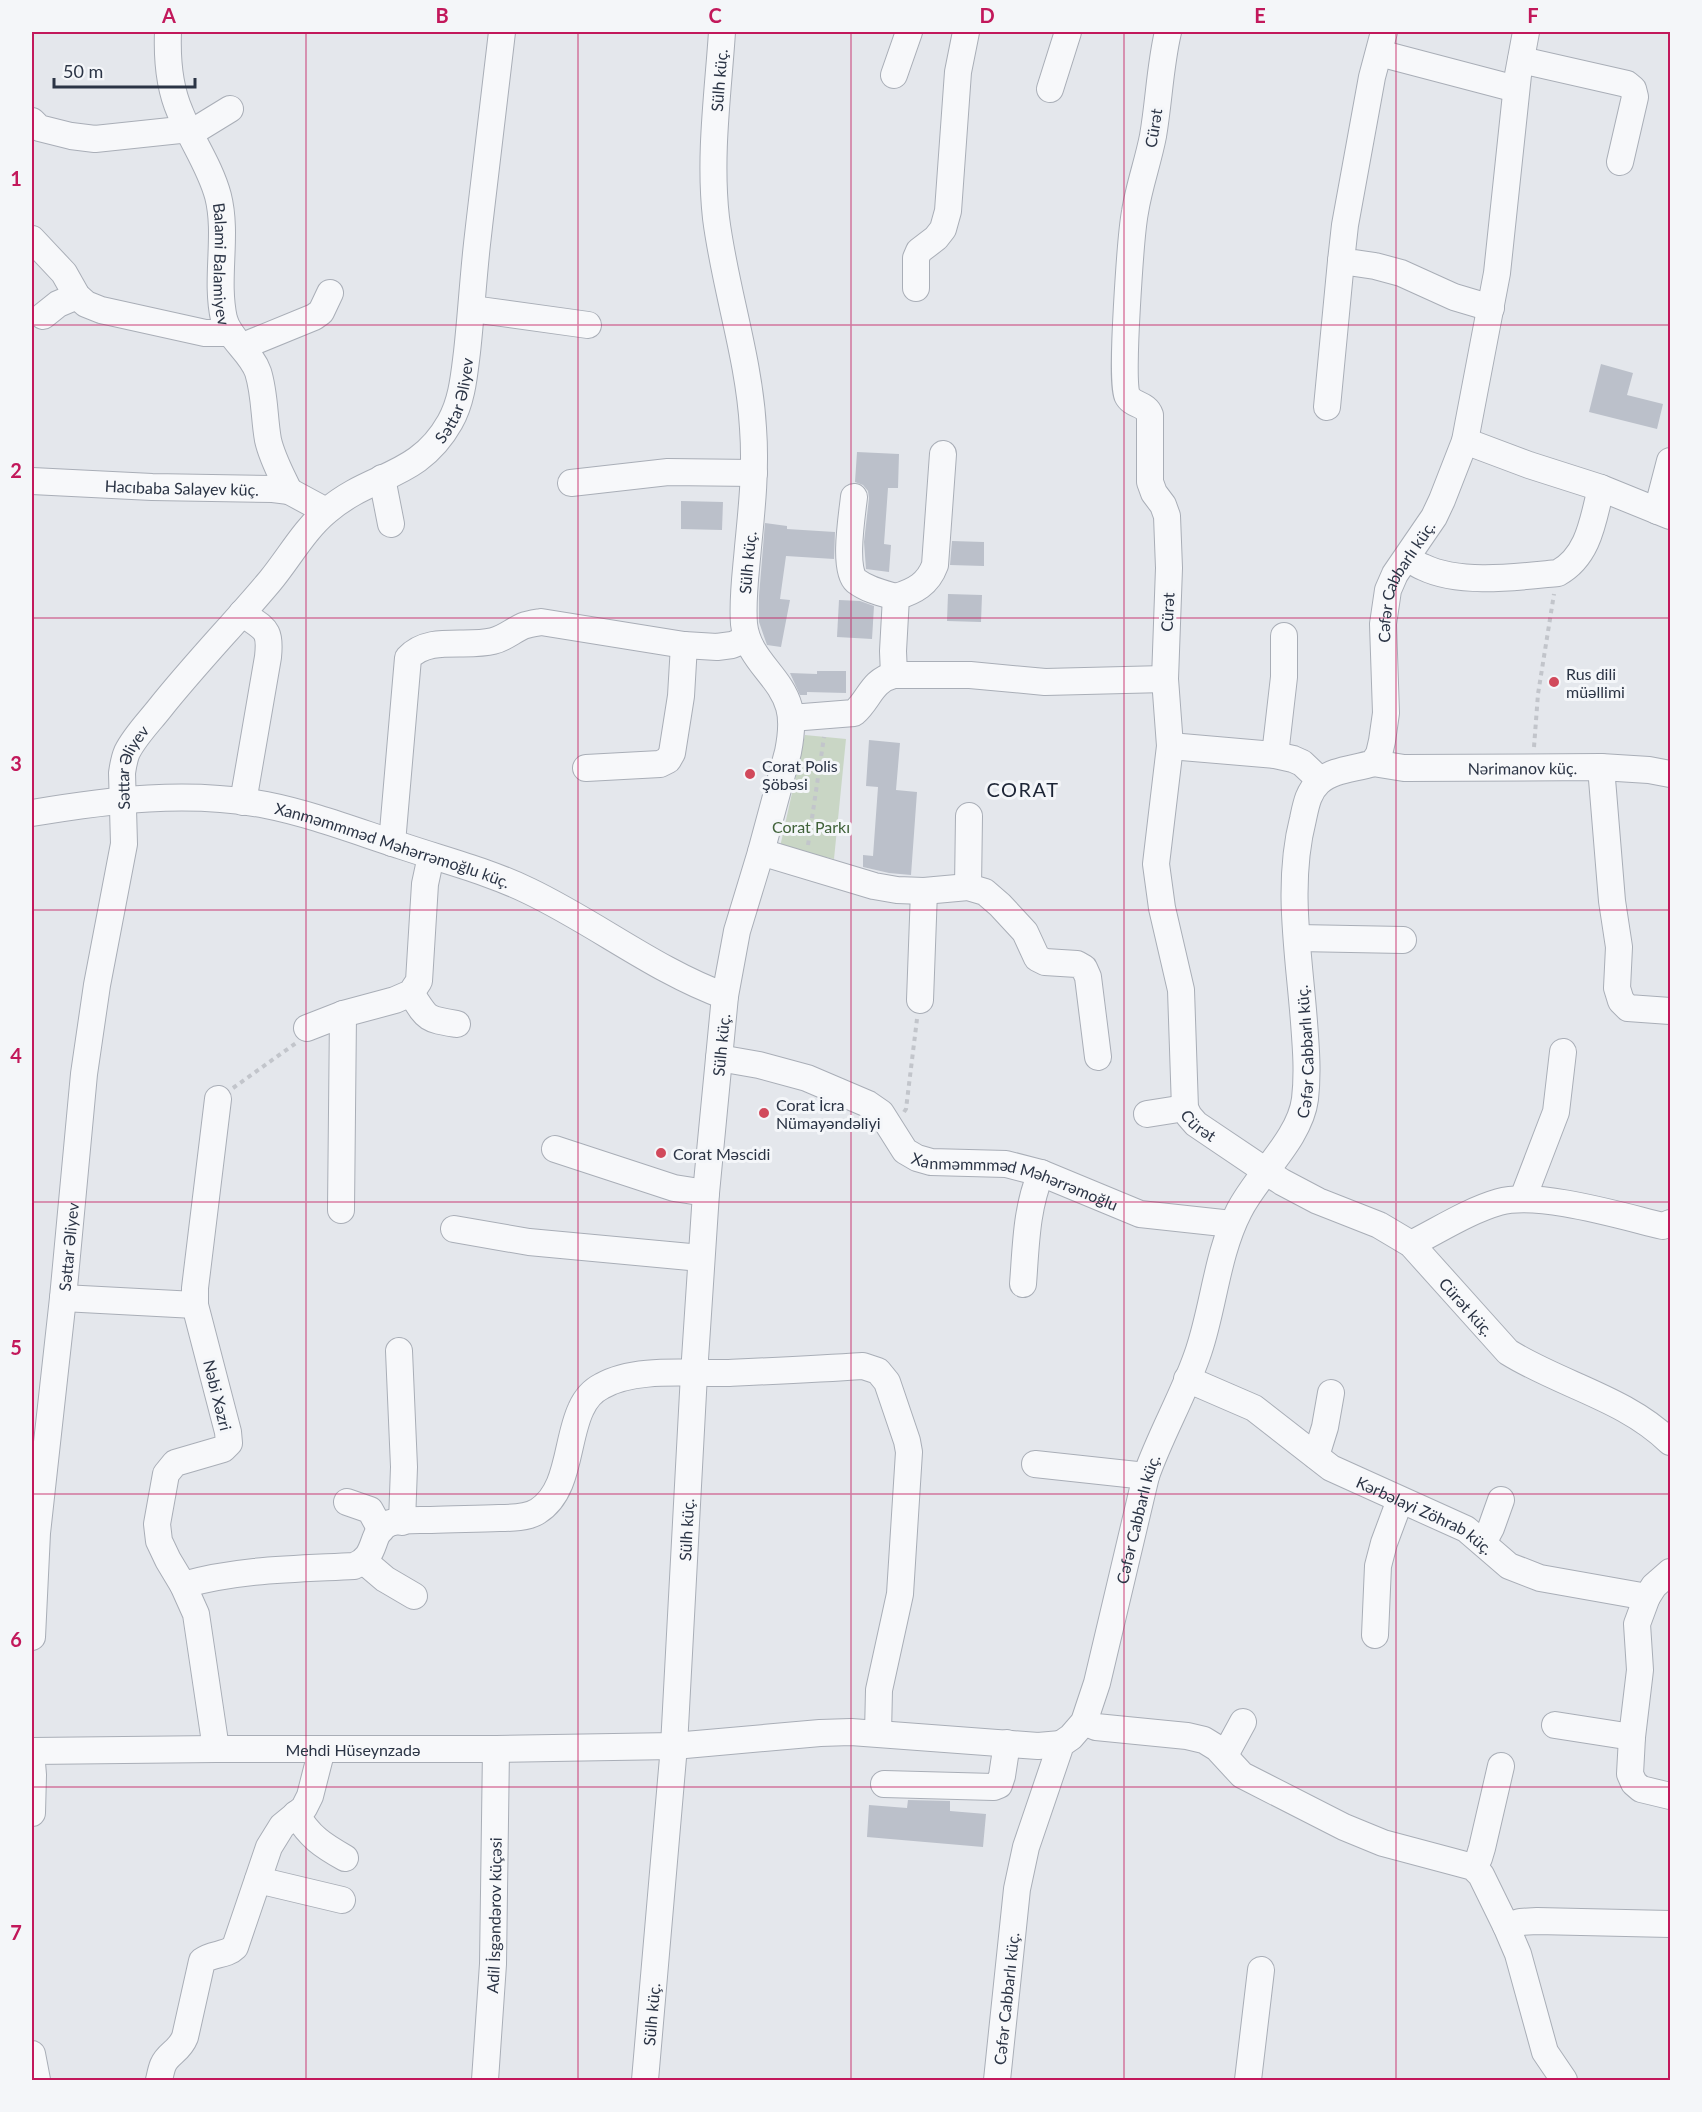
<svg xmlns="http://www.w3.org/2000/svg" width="1702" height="2112" viewBox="0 0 1702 2112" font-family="Lato,sans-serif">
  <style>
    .green { fill: #c9d6c5 }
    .building { fill: #bbc0ca }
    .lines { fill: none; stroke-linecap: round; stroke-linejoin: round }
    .minor-casing { stroke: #a9aeb7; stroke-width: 28 }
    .path { stroke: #c2c5cb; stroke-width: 4; stroke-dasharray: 4.5 4.5; stroke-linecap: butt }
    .minor { stroke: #f7f8fa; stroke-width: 26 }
    .grid { fill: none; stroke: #c2185b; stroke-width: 1.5; stroke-opacity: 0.55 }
    .poi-dot { fill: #d1495b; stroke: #f4f6f9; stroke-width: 2 }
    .labels { text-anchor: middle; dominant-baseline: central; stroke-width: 6; stroke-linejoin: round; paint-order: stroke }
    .street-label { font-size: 16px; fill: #2b3445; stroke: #f4f6f9 }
    .poi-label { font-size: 16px; fill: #2b3445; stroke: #f4f6f9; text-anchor: start }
    .park-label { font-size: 16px; fill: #3f6138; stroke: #f4f6f9 }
    .quarter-label { font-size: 20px; letter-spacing: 1.5px; fill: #1d2536; stroke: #f4f6f9 }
    .neatline { fill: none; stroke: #c2185b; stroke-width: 2 }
    .grid-label { font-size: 20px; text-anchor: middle; font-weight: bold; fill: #c2185b }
  </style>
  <rect width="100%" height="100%" fill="#e4e7ec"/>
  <polygon class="green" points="805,735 846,739 834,859 780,847"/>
  <g class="building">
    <polygon points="1601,364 1633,373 1627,395 1663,404 1657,429 1589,412"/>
    <polygon points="857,452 899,454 898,488 888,488 884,544 891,545 889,572 866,569 864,542 869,498 868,491 863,485 855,482"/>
    <polygon points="681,501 723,502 722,530 681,529"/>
    <polygon points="765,523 787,526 787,529 835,532 834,559 786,556 780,599 790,600 781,647 767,645 759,622 759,596"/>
    <polygon points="952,541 984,542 984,566 950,565"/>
    <polygon points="948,594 982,595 981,622 947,621"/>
    <polygon points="839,600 860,601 874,606 872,639 837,637"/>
    <polygon points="817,671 846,671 846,693 807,692 807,695 800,695 790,673 817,674"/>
    <polygon points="869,740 900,743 896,790 917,792 911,875 889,873 863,867 863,855 873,856 878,787 866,786"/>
    <polygon points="908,1800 950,1801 950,1811 986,1814 983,1847 867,1837 869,1805 907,1808"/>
  </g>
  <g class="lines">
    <defs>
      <g id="minor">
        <path id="s1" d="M168,32C167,58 169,87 180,112C191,140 210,166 218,196C228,235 215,279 224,319C229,339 251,352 258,372C265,394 264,418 268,440C272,458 281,474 289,491"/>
        <path id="s2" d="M1168,32C1160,66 1159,101 1153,136C1148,162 1139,186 1135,212C1131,233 1120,384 1127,395C1132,406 1146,403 1150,415V482L1154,493L1163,505L1167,516L1169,568L1165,679L1170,746L1156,864L1162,908L1181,990L1185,1108L1189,1116L1196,1124L1282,1182L1318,1201L1379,1225L1411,1244L1508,1352C1561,1385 1625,1398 1670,1442"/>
        <polyline points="1384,32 1372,77 1345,225 1341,261 1375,266 1401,273 1454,297 1491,308"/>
        <polyline points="1379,53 1516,89"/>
        <polyline points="1521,60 1627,84 1633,89 1635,97 1620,162"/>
        <polyline points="894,75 909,32"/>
        <polyline points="1050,89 1068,32"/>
        <polyline points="32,121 39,128 71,136 95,139 199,128 230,109"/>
        <polyline points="32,239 64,273 77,296 86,304 101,310 205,333 230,333"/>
        <polyline points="916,288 916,258 919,251 936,238 943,229 948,211 958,72 966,32"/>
        <polyline points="472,309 588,325"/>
        <polyline points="43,316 58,304 77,296"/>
        <polyline points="243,346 314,317 321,312 330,293"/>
        <polyline points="1327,407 1341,261"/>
        <polyline points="1465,441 1529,465 1601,488 1670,516"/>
        <polyline points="382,478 391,524"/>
        <path id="s3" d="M32,481L152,487L273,489L289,491L326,511"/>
        <polyline points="571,483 668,472 754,473"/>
        <path d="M854,497C852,515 843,570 856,581C868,590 882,593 896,597"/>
        <polyline points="1657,511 1670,461"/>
        <path d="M1407,557C1412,560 1417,565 1423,567C1460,585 1517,577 1558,573C1589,556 1593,520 1601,488"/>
        <path d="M242,613C265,630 271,628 268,657L243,802"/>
        <path d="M894,675L893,651L896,597C915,591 928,584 935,565L943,454"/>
        <path d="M791,718L854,713C870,699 871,681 894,675H970L1045,682L1165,679"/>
        <polyline points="1170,746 1275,755 1293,759 1302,763 1320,780"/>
        <polyline points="1275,755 1284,677 1284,636"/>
        <path id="s4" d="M1373,763L1404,768L1601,767L1649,770L1670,774"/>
        <polyline points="1601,767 1612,901 1619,947 1617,988 1621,1001 1628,1008 1670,1011"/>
        <polyline points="586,768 660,764 668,760 672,753 681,696 684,645"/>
        <path id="s5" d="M32,813C110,800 187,790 266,805C312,814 361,833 405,847C447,861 490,872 529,891C596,923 656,971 725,996"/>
        <path d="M392,843L408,658C429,635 466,648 493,641C505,638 512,631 523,626C528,624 535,623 541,622L684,645L717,647L732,645L747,639"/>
        <polyline points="761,852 874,886 897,890 924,891 968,887 985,892 1000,905 1025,932 1037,958 1045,962 1077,964 1084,968 1088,977 1098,1057"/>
        <polyline points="968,887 969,816"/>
        <polyline points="1298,938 1403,940"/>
        <path d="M411,993C428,1020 426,1019 457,1024"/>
        <polyline points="920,1000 924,891"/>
        <polyline points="307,1028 343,1014 395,1000 411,993 419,981 425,884 431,856"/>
        <path id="s6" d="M719,1058L759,1065L807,1078L868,1104L881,1113L905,1151L917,1158L931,1162L1006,1164L1041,1173L1140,1214L1232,1224"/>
        <polyline points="1147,1114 1185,1108"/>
        <polyline points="555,1149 674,1188 706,1193"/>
        <polyline points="1523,1198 1556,1112 1563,1052"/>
        <polyline points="341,1210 343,1014"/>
        <polyline points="454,1229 529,1242 701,1258"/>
        <path d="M1411,1244C1439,1230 1468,1211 1499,1202C1539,1191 1621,1216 1663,1226L1670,1223"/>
        <path d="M1023,1284C1026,1246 1026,1209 1041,1173"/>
        <polyline points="63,1298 195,1305"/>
        <polyline points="399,1351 404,1467 402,1522"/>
        <path id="s7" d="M1187,1379L1254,1408L1331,1468L1466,1529L1509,1566L1540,1578L1647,1597L1654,1586L1670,1572"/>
        <polyline points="1316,1456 1325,1427 1331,1393"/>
        <polyline points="1035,1464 1146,1476"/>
        <polyline points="347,1502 370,1510 381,1530"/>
        <polyline points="1483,1543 1491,1528 1501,1500"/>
        <polyline points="365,1562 385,1579 414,1596"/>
        <path d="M183,1585C239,1569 297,1569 354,1566C380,1556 368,1531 390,1523C402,1519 418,1520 431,1520C453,1519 476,1519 499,1518C511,1518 528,1518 538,1511C570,1491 566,1440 581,1409C585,1400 592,1391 602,1386C635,1367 689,1374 727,1373C772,1371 818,1369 863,1366L878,1371L887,1382L907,1441L909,1452L900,1594L879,1690L878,1733"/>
        <polyline points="1647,1597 1637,1624 1640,1670 1632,1737 1630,1774 1634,1783 1641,1789 1670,1796"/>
        <polyline points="1375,1635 1378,1566 1384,1543 1400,1500"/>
        <path id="s8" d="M32,1637L37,1533L63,1298L84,1074L97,985L124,844L122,773C123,766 124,759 127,752C135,736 149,722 160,708C195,664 234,624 270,581C289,558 304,530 327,511C371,473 418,479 450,422C462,401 464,376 467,352C471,316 473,280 477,244C485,173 494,102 502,32"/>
        <polyline points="1084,1722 1096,1727 1187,1736 1204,1740 1217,1748 1242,1775 1344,1827 1383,1843 1473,1867 1481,1875 1506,1926 1518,1954 1545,2052 1564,2080"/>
        <polyline points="1555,1725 1632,1737"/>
        <polyline points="216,1749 196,1614 183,1585 168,1560 159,1541 157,1524 166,1474 175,1463 223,1449 229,1443 228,1432 195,1305 195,1288 218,1099"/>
        <path id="s9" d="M32,1751L216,1749H496L674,1746L820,1733L851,1732L1038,1746L1061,1744"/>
        <polyline points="1225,1755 1243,1722"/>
        <polyline points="32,1763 33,1775 32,1813"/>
        <polyline points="884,1784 994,1787 999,1785 1002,1776 1007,1743"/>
        <path d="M296,1814C310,1837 322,1845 345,1858"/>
        <polyline points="1473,1867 1479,1858 1482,1848 1501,1766"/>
        <polyline points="258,1880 342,1900"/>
        <polyline points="1506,1926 1520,1922 1537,1921 1670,1924"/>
        <polyline points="32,2054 37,2080"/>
        <path d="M159,2080C160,2076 161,2070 163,2065C168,2053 179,2052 185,2037L202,1961C212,1953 226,1956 235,1947L269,1847L282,1826L304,1808L310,1796L322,1749"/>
        <path id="s10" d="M485,2080L493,1964L496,1749"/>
        <path id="s11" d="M645,2080L674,1746L694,1374L706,1193L725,996L737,931L761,852L788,752C791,737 793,721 789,707C780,675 748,660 744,624C742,598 746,572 748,547C752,507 756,468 753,428C749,357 725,289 716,218C709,156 718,93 722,32"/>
        <path id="s12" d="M997,2080L1017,1889L1026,1847L1061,1744L1071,1737L1084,1722L1097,1683L1146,1476C1161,1433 1185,1393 1199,1350C1214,1305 1217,1254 1239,1211C1257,1175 1300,1139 1305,1099C1308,1073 1306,1048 1304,1022C1299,955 1286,885 1303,819C1306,805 1308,792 1319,782C1333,769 1356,769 1373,763L1379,754L1382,741L1386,713L1383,624L1388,590L1395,574L1434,517L1442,500L1465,441L1468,425L1497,273L1518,75L1526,32"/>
        <polyline points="1248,2080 1261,1970"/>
      </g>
    </defs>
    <use href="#minor" class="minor-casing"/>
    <g class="path">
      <polyline points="1534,747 1538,694 1554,594"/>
      <polyline points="808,845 824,737"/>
      <polyline points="233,1088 296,1043"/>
      <polyline points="904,1112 906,1109 917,1019"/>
    </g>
    <use href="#minor" class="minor"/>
  </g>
  <path class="grid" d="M306,32V2080M578,32V2080M851,32V2080M1124,32V2080M1396,32V2080M32,325H1670M32,618H1670M32,910H1670M32,1202H1670M32,1494H1670M32,1787H1670"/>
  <g class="poi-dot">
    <circle cx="1554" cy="682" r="6"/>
    <circle cx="750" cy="774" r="6"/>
    <circle cx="764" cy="1113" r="6"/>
    <circle cx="661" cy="1153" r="6"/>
  </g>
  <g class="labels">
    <g class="street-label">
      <text stroke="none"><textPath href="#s11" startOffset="2028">Sülh küç.</textPath></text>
      <text transform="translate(1153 128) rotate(-81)">Cürət</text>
      <text stroke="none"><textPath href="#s1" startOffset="242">Balami Balamiyev</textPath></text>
      <text stroke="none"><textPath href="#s8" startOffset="1382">Səttar Əliyev</textPath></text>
      <text stroke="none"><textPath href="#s3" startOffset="150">Hacıbaba Salayev küç.</textPath></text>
      <text stroke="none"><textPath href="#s11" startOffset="1542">Sülh küç.</textPath></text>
      <text stroke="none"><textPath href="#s12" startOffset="1612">Cəfər Cabbarlı küç.</textPath></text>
      <text transform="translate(1167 612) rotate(-87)">Cürət</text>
      <text stroke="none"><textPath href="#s4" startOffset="150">Nərimanov küç.</textPath></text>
      <text stroke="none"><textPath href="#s8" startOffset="878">Səttar Əliyev</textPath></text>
      <text stroke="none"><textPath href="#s5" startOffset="368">Xanməmmməd Məhərrəmoğlu küç.</textPath></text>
      <text stroke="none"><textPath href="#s11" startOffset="1038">Sülh küç.</textPath></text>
      <text stroke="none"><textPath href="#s12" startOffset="1090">Cəfər Cabbarlı küç.</textPath></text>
      <text stroke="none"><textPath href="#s2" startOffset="1122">Cürət</textPath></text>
      <text stroke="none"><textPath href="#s6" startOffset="333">Xanməmmməd Məhərrəmoğlu</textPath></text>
      <text stroke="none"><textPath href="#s8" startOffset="392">Səttar Əliyev</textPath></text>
      <text stroke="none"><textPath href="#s2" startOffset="1450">Cürət küç.</textPath></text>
      <text transform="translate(218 1395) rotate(76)">Nəbi Xəzri</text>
      <text stroke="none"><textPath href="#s12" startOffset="586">Cəfər Cabbarlı küç.</textPath></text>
      <text stroke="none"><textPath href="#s7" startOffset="276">Kərbəlayi Zöhrab küç.</textPath></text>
      <text stroke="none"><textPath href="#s11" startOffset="552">Sülh küç.</textPath></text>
      <text stroke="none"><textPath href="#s9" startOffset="321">Mehdi Hüseynzadə</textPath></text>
      <text stroke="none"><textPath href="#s10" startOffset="165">Adil İsgəndərov küçəsi</textPath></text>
      <text stroke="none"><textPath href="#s12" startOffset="82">Cəfər Cabbarlı küç.</textPath></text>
      <text stroke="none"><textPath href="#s11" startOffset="66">Sülh küç.</textPath></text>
    </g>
    <g class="poi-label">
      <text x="1566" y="673">Rus dili<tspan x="1566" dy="18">müəllimi</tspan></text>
      <text x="762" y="765">Corat Polis<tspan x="762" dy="18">Şöbəsi</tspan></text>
      <text x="776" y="1104">Corat İcra<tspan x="776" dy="18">Nümayəndəliyi</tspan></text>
      <text x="673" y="1153">Corat Məscidi</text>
    </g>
    <g class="park-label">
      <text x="811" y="826">Corat Parkı</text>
    </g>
    <g class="quarter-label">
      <text x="1023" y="789">CORAT</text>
    </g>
  </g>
  <rect width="1702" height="2112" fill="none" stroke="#f4f6f9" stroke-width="66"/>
  <path d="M54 78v9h141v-9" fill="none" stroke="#2b3445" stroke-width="3"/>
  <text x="63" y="78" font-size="18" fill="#2b3445" stroke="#f4f6f9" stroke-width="4.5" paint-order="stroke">50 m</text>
  <rect x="33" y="33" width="1636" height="2046" class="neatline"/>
  <g class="grid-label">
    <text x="169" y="23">A</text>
    <text x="442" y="23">B</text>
    <text x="715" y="23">C</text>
    <text x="987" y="23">D</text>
    <text x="1260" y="23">E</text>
    <text x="1533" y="23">F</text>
    <text x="16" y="186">1</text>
    <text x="16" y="478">2</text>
    <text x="16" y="771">3</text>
    <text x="16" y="1063">4</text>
    <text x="16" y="1355">5</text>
    <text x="16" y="1647">6</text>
    <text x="16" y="1940">7</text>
  </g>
</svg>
